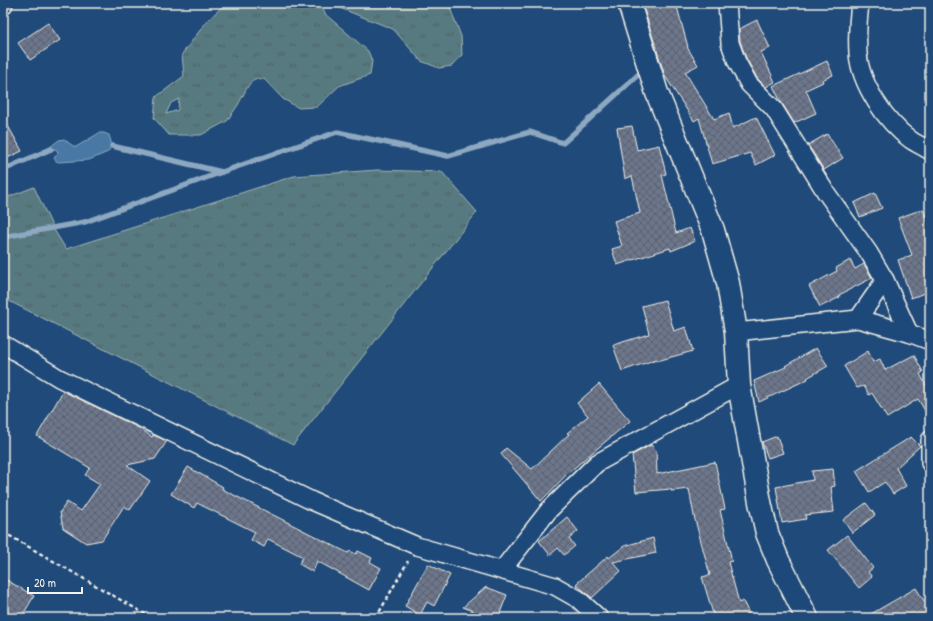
<svg xmlns="http://www.w3.org/2000/svg" width="933" height="621" viewBox="0 0 933 621" font-family="'Patrick Hand',sans-serif">
  <style>
    .grass { fill: url(#grass-tufts); stroke: #a6b6b4; fill-rule: evenodd }
    .water { fill: #4978a5; stroke: #8da8c0 }
    .lines { fill: none; stroke-linecap: round; stroke-linejoin: round }
    .stream { stroke: #8da8c0; stroke-width: 5.5 }
    .building { fill: url(#building-cross-hatch); stroke: #f4f1e8 }
    .street-casing { stroke: #f4f1e8; stroke-width: 20 }
    .secondary-casing { stroke: #f4f1e8; stroke-width: 25 }
    .path { stroke: #f4f1e8; stroke-width: 2.5; stroke-dasharray: 4 3; stroke-linecap: butt }
    .street { stroke: #1f4a7a; stroke-width: 17 }
    .secondary { stroke: #1f4a7a; stroke-width: 22 }
  </style>
  <defs>
    <pattern id="grass-tufts" width="24" height="20" patternUnits="userSpaceOnUse"><rect width="24" height="20" fill="#577a80"/><path d="M3 7l-1-3M5 7V3M7 7l1-3M15 17l-1-3M17 17v-4M19 17l1-3" fill="none" stroke="#506163"/></pattern>
    <pattern id="building-cross-hatch" width="8" height="8" patternUnits="userSpaceOnUse"><rect width="8" height="8" fill="#6c768c"/><path d="M0 0l8 8M0 8l8-8" fill="none" stroke="#5c616c"/></pattern>
  </defs>
  <rect width="100%" height="100%" fill="#1f4a7a"/>
  <filter id="ink" filterUnits="userSpaceOnUse"><feTurbulence type="fractalNoise" baseFrequency=".025" numOctaves="2"/><feDisplacementMap in="SourceGraphic" scale="8" xChannelSelector="R" yChannelSelector="G"/><feConvolveMatrix kernelMatrix="1 2 1 2 8 2 1 2 1" color-interpolation-filters="sRGB"/></filter>
  <g filter="url(#ink)">
    <g class="grass">
      <path d="M226,3H311L316,5L319,3H327L322,7L325,14L368,51L372,61L370,75L339,86L317,107L299,108L283,99L264,79H254L248,86L238,105L227,121L201,135H169L154,118L156,97L184,76L182,54L207,21ZM179,99L178,110L166,114L171,103Z"/>
      <polygon points="327,3 448,3 461,36 462,55 452,66 439,68 421,61 393,29"/>
      <polygon points="377,170 442,172 477,212 293,445 3,298 3,199 34,187 53,228 66,249 294,176"/>
    </g>
    <path class="water" d="M99,133H104L109,135L112,145L108,152L89,160L59,162L56,161L54,158L58,153L57,150L55,149L46,150L59,140L64,139C68,142 72,146 76,147Z"/>
    <g class="lines">
      <g class="stream">
        <polyline points="112,146 222,172 337,132 448,156 530,132 563,143 640,73"/>
        <polyline points="3,170 51,149"/>
        <polyline points="3,237 85,222 222,172"/>
      </g>
    </g>
    <g class="building">
      <polygon points="642,3 676,3 688,47 687,47 698,65 685,72 714,119 729,113 733,128 756,117 775,155 756,165 750,153 712,164 699,118 694,121 665,76"/>
      <polygon points="757,20 770,48 761,52 775,82 766,87 757,78 746,58 740,41 739,29"/>
      <polygon points="48,23 60,40 30,60 18,43"/>
      <polygon points="827,61 833,75 822,80 823,82 806,90 816,113 794,123 780,100 773,86"/>
      <polygon points="3,117 22,151 3,160"/>
      <polygon points="632,126 637,150 659,145 666,174 662,175 676,233 690,228 695,241 671,251 670,248 617,265 612,249 622,246 614,221 640,213 632,176 625,179 617,128"/>
      <polygon points="827,134 843,158 824,170 808,145"/>
      <polygon points="875,193 882,208 860,217 854,203"/>
      <polygon points="923,209 930,229 930,291 911,298 898,260 912,255 898,218"/>
      <polygon points="850,260 855,269 864,264 872,278 839,295 840,297 820,307 809,286 837,271 836,268"/>
      <polygon points="665,300 674,331 686,327 693,351 657,361 657,359 622,371 613,345 649,334 642,306"/>
      <polygon points="816,348 828,366 807,378 808,379 759,402 754,381 786,367 785,366"/>
      <polygon points="868,351 873,362 880,359 885,370 914,355 923,372 920,374 930,393 930,419 918,399 887,418 872,393 869,395 864,386 857,388 844,366"/>
      <polygon points="599,384 630,421 568,473 541,501 501,454 506,448 532,469 569,434 567,433 588,416 577,403"/>
      <polygon points="63,391 139,428 152,437 153,435 167,441 155,459 127,465 150,481 130,510 124,506 102,540 86,543 63,528 60,512 67,502 81,511 100,484 85,475 90,468 37,436"/>
      <polygon points="777,436 783,453 768,458 762,442"/>
      <polygon points="911,437 920,446 896,468 906,486 893,494 885,482 869,492 856,471"/>
      <polygon points="651,445 656,450 657,474 715,462 725,509 720,510 732,561 728,562 739,603 743,601 751,618 713,618 714,617 702,577 710,575 694,516 689,489 671,491 671,489 636,492 632,455"/>
      <polygon points="188,467 223,487 222,489 348,553 350,551 356,554 358,551 372,558 370,562 381,568 369,590 317,561 313,572 299,564 303,557 268,539 264,547 251,540 255,532 197,503 194,508 171,494"/>
      <polygon points="833,469 835,486 831,487 834,512 805,515 806,519 782,523 776,487 813,480 812,471"/>
      <polygon points="866,503 875,515 852,533 843,520"/>
      <polygon points="567,517 578,531 569,539 575,546 564,555 558,548 550,555 539,541"/>
      <polygon points="847,535 873,568 868,572 872,577 859,588 828,550"/>
      <polygon points="653,538 656,553 613,562 621,571 592,598 576,584 608,556 609,558 624,546"/>
      <polygon points="428,564 450,575 434,606 427,602 420,615 405,606"/>
      <polygon points="3,578 34,596 21,618 3,618"/>
      <polygon points="486,587 507,595 498,618 473,618 476,612 463,607"/>
      <polygon points="916,588 930,610 930,618 864,618"/>
    </g>
    <g class="lines">
      <defs>
        <g id="street">
          <polyline points="727,3 730,43 737,62 749,84 774,109 825,191 869,253 885,280 909,333"/>
          <path d="M860,3C858,19 857,36 858,53C860,84 886,122 911,140C917,144 924,147 930,151"/>
          <polyline points="3,6 4,3"/>
          <polyline points="858,319 885,280"/>
          <polyline points="736,332 858,319 909,333 930,341"/>
          <polyline points="3,344 59,378 312,501 417,546 555,586 578,599 599,618"/>
          <polyline points="930,440 930,463"/>
          <polyline points="502,570 549,510 597,463 739,385"/>
        </g>
        <polyline id="secondary" points="629,3 657,93 713,230 728,283 736,332 739,385 760,502 767,533 778,560 807,618"/>
      </defs>
      <use href="#street" class="street-casing"/>
      <use href="#secondary" class="secondary-casing"/>
      <g class="path">
        <polyline points="3,532 152,618"/>
        <polyline points="376,618 408,561"/>
      </g>
      <use href="#street" class="street"/>
      <use href="#secondary" class="secondary"/>
    </g>
  </g>
  <rect width="933" height="621" fill="none" stroke="#1f4a7a" stroke-width="16"/>
  <rect x="8" y="8" width="917" height="605" fill="none" stroke="#f4f1e8" stroke-width="1.5" filter="url(#ink)"/>
  <path d="M28 587v6h54v-6" fill="none" stroke="#f4f1e8" stroke-width="2"/>
  <text x="34" y="587" font-size="12" fill="#f4f1e8" stroke="#1f4a7a" stroke-width="3" paint-order="stroke">20 m</text>
</svg>
